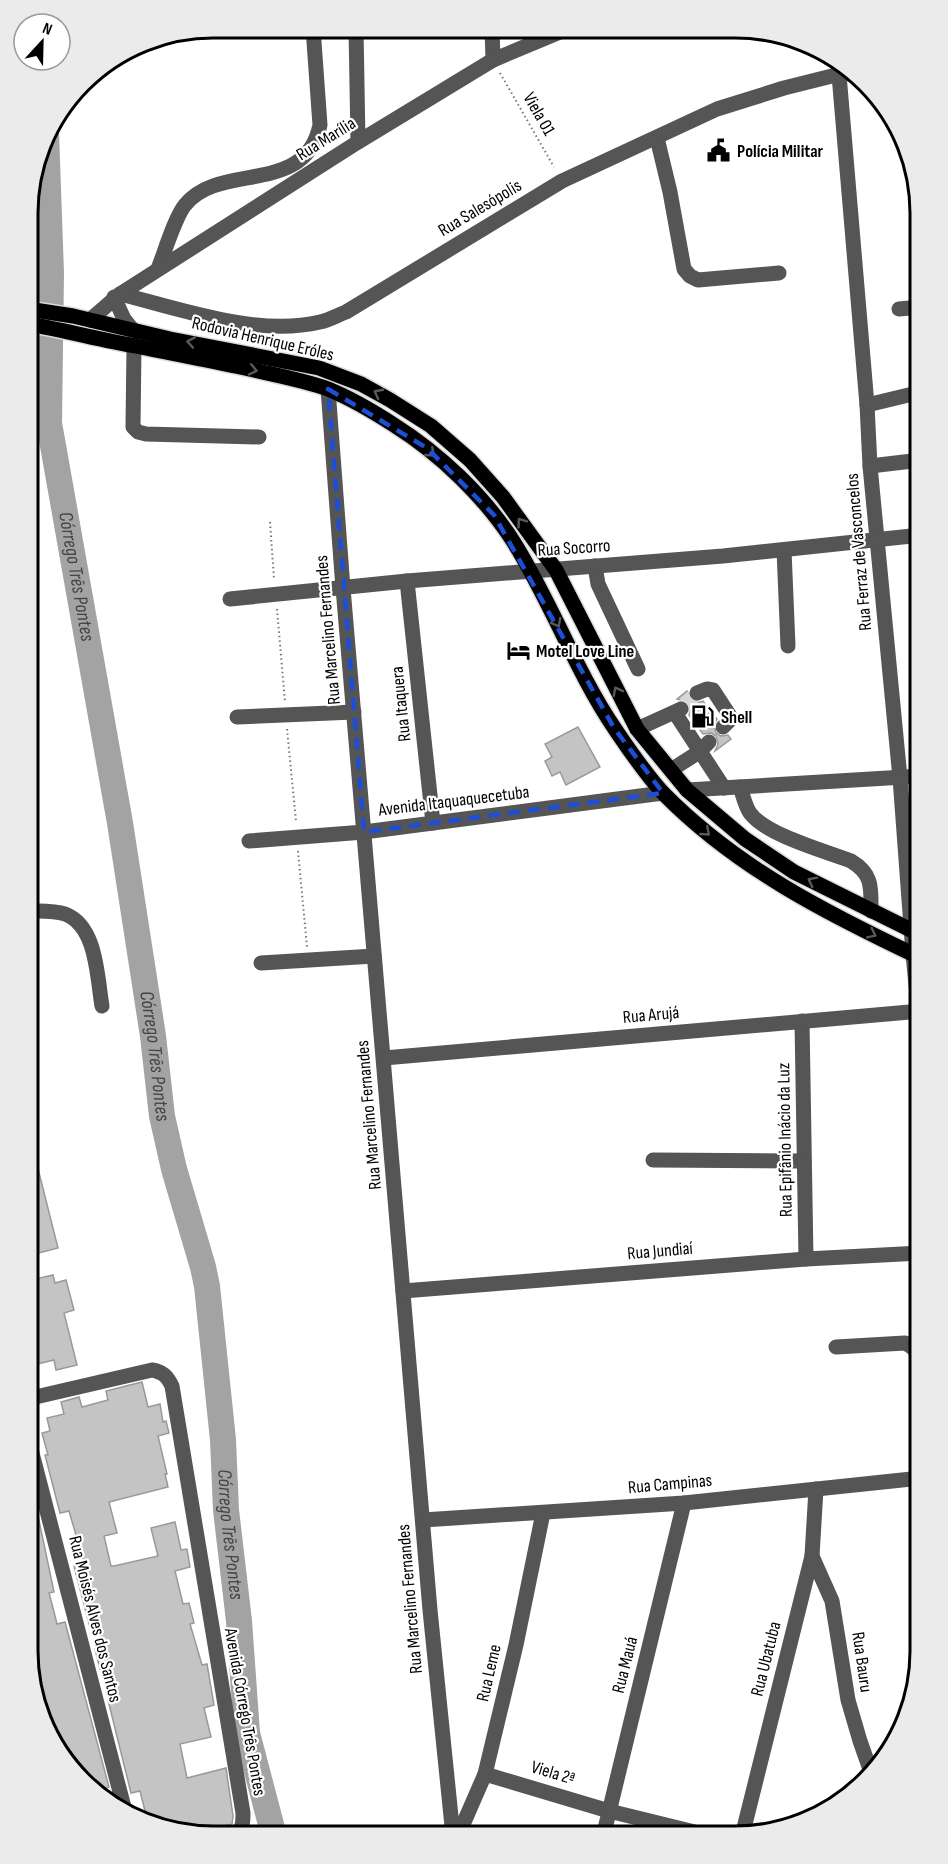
<svg xmlns="http://www.w3.org/2000/svg" width="948" height="1864" viewBox="0 0 948 1864" font-family="'Sofia Sans Condensed',sans-serif">
  <style>
    .lines { fill: none; stroke-linecap: round; stroke-linejoin: round }
    .river { stroke: #a3a3a3; stroke-width: 26 }
    .building { fill: #c4c4c4; stroke: #999; stroke-width: 1.5 }
    .minor-tunnel { stroke: #d9d9d9; stroke-width: 15; stroke-dasharray: 15 8; stroke-linecap: butt }
    .major-casing { stroke: #dbdbdb; stroke-width: 18 }
    .path { stroke: #777; stroke-width: 2; stroke-dasharray: 1.5 3; stroke-linecap: butt }
    .minor { stroke: #555; stroke-width: 15 }
    .major { stroke: #000; stroke-width: 15 }
    .oneway { stroke: #595959 }
    .marked { fill: none; stroke: #1d4ed8; stroke-width: 4.5; stroke-dasharray: 12 8; stroke-linejoin: round }
    .labels { text-anchor: middle; dominant-baseline: central; stroke-width: 4.5; stroke-linejoin: round; paint-order: stroke }
    .street-label { font-size: 18px; fill: #000; stroke: #fff }
    .poi-label { font-size: 18px; font-weight: bold; fill: #000; stroke: #fff; text-anchor: start }
    .water-label { font-size: 20px; font-style: italic; fill: #444; stroke: #fff }
    .rim { fill: none; stroke: #000; stroke-width: 3 }
  </style>
  <rect width="100%" height="100%" fill="#fff"/>
  <g class="lines">
    <path class="river" id="s1" d="M46,132L51,273L49,423L120,823L153,1036L162,1116L174,1169L203,1267L207,1286L223,1440L226,1510L239,1621L247,1733L274,1836"/>
  </g>
  <g class="building">
    <polygon points="687,691 691,700 696,703 703,701 717,719 714,725 716,733 721,736 728,735 731,739 715,751 718,744 716,736 711,733 703,734 689,715 691,709 690,704 686,701 677,699"/>
    <polygon points="578,727 600,767 566,785 560,772 552,776 545,761 552,757 545,744"/>
    <polygon points="31,1141 58,1248 27,1256 28,1142"/>
    <polygon points="53,1275 55,1283 66,1280 74,1310 64,1313 77,1365 56,1370 54,1360 33,1365 29,1346 27,1347 27,1281"/>
    <polygon points="142,1382 148,1407 160,1404 163,1422 166,1421 169,1433 158,1436 167,1474 165,1474 168,1487 109,1502 117,1533 104,1536 111,1566 114,1566 158,1556 151,1528 175,1522 181,1550 187,1549 190,1567 175,1571 183,1604 189,1603 194,1623 190,1624 202,1665 207,1664 214,1705 204,1708 211,1737 180,1744 187,1778 226,1768 233,1816 232,1824 185,1835 148,1823 140,1791 131,1793 108,1700 117,1698 109,1667 100,1669 95,1649 104,1648 98,1625 90,1627 74,1566 84,1563 78,1542 69,1511 60,1513 45,1455 48,1455 42,1433 50,1431 47,1418 64,1414 61,1402 79,1397 82,1407 108,1400 106,1391"/>
    <polygon points="37,1511 54,1592 49,1593 52,1604 57,1624 65,1622 109,1787 92,1793 37,1711 27,1651 27,1513"/>
  </g>
  <g class="lines">
    <polyline class="minor-tunnel" points="683,707 697,693"/>
    <defs>
      <g id="major">
        <polyline points="28,309 73,316 170,339 319,368 361,384 390,400 431,426 470,460 503,497 556,570 637,729 687,790 745,839 794,872 921,935"/>
        <path d="M28,324C65,330 100,340 136,346C174,354 212,361 249,369C275,375 303,380 328,389C350,398 374,412 394,425C440,454 484,496 513,541C551,601 575,670 615,729C630,751 646,775 664,794C737,868 828,914 921,958"/>
      </g>
    </defs>
    <use href="#major" class="major-casing"/>
    <g class="path">
      <polyline points="500,73 554,167"/>
      <polyline points="270,522 274,579"/>
      <polyline points="277,609 285,702"/>
      <polyline points="287,729 296,821"/>
      <polyline points="298,851 307,947"/>
    </g>
    <g class="minor">
      <polyline points="356,28 358,142"/>
      <polyline points="492,29 493,60"/>
      <polyline points="838,63 867,405 870,466 900,778 913,954 921,1037"/>
      <polyline points="657,138 670,192 684,269 690,276 698,280 779,273"/>
      <path d="M158,269C164,254 175,217 185,205C220,161 305,197 320,125L313,28"/>
      <path d="M120,294C181,309 257,337 320,322C329,320 338,315 346,312L562,181L717,109L784,88L840,74L858,73"/>
      <polyline points="114,297 124,319 132,329"/>
      <polyline points="899,309 921,307"/>
      <polyline points="90,320 120,294 358,142 493,60 567,29"/>
      <polyline points="134,346 133,427 138,432 146,434 259,437"/>
      <polyline points="328,389 343,588 430,1610 453,1836"/>
      <polyline points="867,405 921,392"/>
      <polyline points="870,466 921,460"/>
      <polyline points="784,550 788,646"/>
      <polyline points="595,566 598,584 638,669"/>
      <polyline points="407,581 433,823"/>
      <polyline points="230,599 407,581 723,556 921,535"/>
      <polyline points="697,693 707,689 713,690 730,716 729,721 723,727"/>
      <polyline points="675,713 724,788"/>
      <polyline points="237,717 354,712"/>
      <polyline points="637,729 681,709"/>
      <polyline points="671,770 699,752 709,742"/>
      <path d="M740,787C743,795 745,806 750,813C766,835 825,851 851,861C873,874 871,888 871,911"/>
      <polyline points="687,790 921,776"/>
      <polyline points="249,841 364,832 663,793"/>
      <path d="M28,911C40,911 54,910 65,914C97,926 97,977 102,1006"/>
      <polyline points="261,963 374,956"/>
      <polyline points="802,1021 806,1259"/>
      <polyline points="384,1058 921,1011"/>
      <polyline points="653,1160 804,1161"/>
      <polyline points="403,1291 806,1259 921,1253"/>
      <path d="M836,1347L905,1343C913,1347 916,1350 918,1358L921,1400"/>
      <path d="M27,1399L152,1370C163,1372 167,1376 172,1386L243,1813C243,1823 243,1828 235,1836"/>
      <polyline points="27,1434 126,1815"/>
      <polyline points="423,1520 684,1503 921,1478"/>
      <polyline points="812,1556 832,1601 848,1700 860,1741 872,1775"/>
      <polyline points="485,1774 609,1811 715,1837"/>
      <polyline points="458,1836 485,1774 516,1645 543,1513"/>
      <polyline points="742,1836 812,1556 816,1489"/>
      <polyline points="603,1837 684,1503"/>
    </g>
    <use href="#major" class="major"/>
  </g>
  <defs><path id="oneway-chevron" d="M-2-3.5L2.5 0L-2 3.5" fill="none" stroke-width="1.6" stroke-linecap="round" stroke-linejoin="round" transform="scale(1.5)"/></defs>
  <g class="oneway">
    <use href="#oneway-chevron" transform="translate(191 342) rotate(-170)"/>
    <use href="#oneway-chevron" transform="translate(253 370) rotate(12)"/>
    <use href="#oneway-chevron" transform="translate(378 393) rotate(-152)"/>
    <use href="#oneway-chevron" transform="translate(431 453) rotate(41)"/>
    <use href="#oneway-chevron" transform="translate(521 522) rotate(-126)"/>
    <use href="#oneway-chevron" transform="translate(557 623) rotate(62)"/>
    <use href="#oneway-chevron" transform="translate(617 691) rotate(-118)"/>
    <use href="#oneway-chevron" transform="translate(706 832) rotate(41)"/>
    <use href="#oneway-chevron" transform="translate(812 881) rotate(-153)"/>
    <use href="#oneway-chevron" transform="translate(872 934) rotate(26)"/>
  </g>
  <path class="marked" d="M328,389L427,448L494,515L614,728L663,793L364,832Z"/>
  <defs>
    <symbol id="civic-bare" viewBox="-9 -9 18 18"><path d="M-.6-6.5H3V-4.5H.6V-3L4-1V1h2V6H-6V1h2V-1L-.6-3ZM-1.2 2.5V6h2.4V2.5Z" fill="#000" stroke="#fff" stroke-width="2.5" paint-order="stroke"/></symbol>
    <symbol id="hotel-bare" viewBox="-9 -9 18 18"><path d="M-6-4.5h1.5V1H6V5H4.5V3h-9V5H-6ZM-4 0a1.8 1.8 0 1 1 3.6 0ZM.5 0V-2.5h3Q6-2.5 6 0Z" fill="#000" stroke="#fff" stroke-width="2.5" paint-order="stroke"/></symbol>
    <symbol id="fuel-bare" viewBox="-9 -9 18 18"><path d="M-5.5-6h7V0h2V4h1.3V-2.5L3-4.5l.8-.8L6-3V5H2.5V1h-1V6h-7ZM-4.2-4.7v3.2H.2V-4.7Z" fill="#000" stroke="#fff" stroke-width="2.5" paint-order="stroke"/></symbol>
  </defs>
  <g fill-rule="evenodd">
    <use href="#civic-bare" x="702" y="134" width="33" height="33"/>
    <use href="#hotel-bare" x="502" y="634" width="33" height="33"/>
    <use href="#fuel-bare" x="686" y="700" width="33" height="33"/>
  </g>
  <g class="labels">
    <g class="street-label">
      <text transform="translate(539 114) rotate(60)">Viela 01</text>
      <text transform="translate(326 139) rotate(-32)">Rua Marília</text>
      <text transform="translate(480 208) rotate(-31)">Rua Salesópolis</text>
      <text transform="translate(263 339) rotate(13)">Rodovia Henrique Eróles</text>
      <text transform="translate(574 548) rotate(-4)">Rua Socorro</text>
      <text transform="translate(859 552) rotate(-95)">Rua Ferraz de Vasconcelos</text>
      <text transform="translate(328 630) rotate(-95)">Rua Marcelino Fernandes</text>
      <text transform="translate(401 704) rotate(-96)">Rua Itaquera</text>
      <text transform="translate(454 801) rotate(-7)">Avenida Itaquaquecetuba</text>
      <text transform="translate(651 1015) rotate(-5)">Rua Arujá</text>
      <text transform="translate(369 1115) rotate(-95)">Rua Marcelino Fernandes</text>
      <text transform="translate(785 1140) rotate(-91)">Rua Epifânio Inácio da Luz</text>
      <text transform="translate(660 1251) rotate(-5)">Rua Jundiaí</text>
      <text transform="translate(670 1484) rotate(-5)">Rua Campinas</text>
      <text transform="translate(410 1599) rotate(-95)">Rua Marcelino Fernandes</text>
      <text transform="translate(95 1619) rotate(76)">Rua Moisés Alves dos Santos</text>
      <text transform="translate(766 1659) rotate(-76)">Rua Ubatuba</text>
      <text transform="translate(862 1662) rotate(82)">Rua Bauru</text>
      <text transform="translate(625 1665) rotate(-76)">Rua Mauá</text>
      <text transform="translate(489 1673) rotate(-77)">Rua Leme</text>
      <text transform="translate(245 1712) rotate(80)">Avenida Córrego Três Pontes</text>
      <text transform="translate(553 1773) rotate(17)">Viela 2ª</text>
    </g>
    <g class="poi-label">
      <text x="737" y="151">Polícia Militar</text>
      <text x="536" y="651">Motel Love Line</text>
      <text x="721" y="717">Shell</text>
    </g>
    <g class="water-label">
      <text stroke="none"><textPath href="#s1" startOffset="447">Córrego Três Pontes</textPath></text>
      <text stroke="none"><textPath href="#s1" startOffset="933">Córrego Três Pontes</textPath></text>
      <text stroke="none"><textPath href="#s1" startOffset="1419">Córrego Três Pontes</textPath></text>
    </g>
  </g>
  <path d="M0 0H948V1864H0ZM213 38H735A175 175 0 0 1 910 213V1651A175 175 0 0 1 735 1826H213A175 175 0 0 1 38 1651V213A175 175 0 0 1 213 38Z" fill="#ebebeb" fill-rule="evenodd"/>
  <path class="rim" d="M213 38H735A175 175 0 0 1 910 213V1651A175 175 0 0 1 735 1826H213A175 175 0 0 1 38 1651V213A175 175 0 0 1 213 38Z"/>
  <g transform="translate(42 42) rotate(22)"><circle r="28" fill="#ffffff" stroke="#999999" stroke-width="1.5"/>
  <path d="M0-4.5L10 22L0 15L-10 22Z" fill="#000000"/>
  <text y="-9" font-size="16" font-weight="bold" text-anchor="middle" fill="#000000">N</text>
  </g>
</svg>
